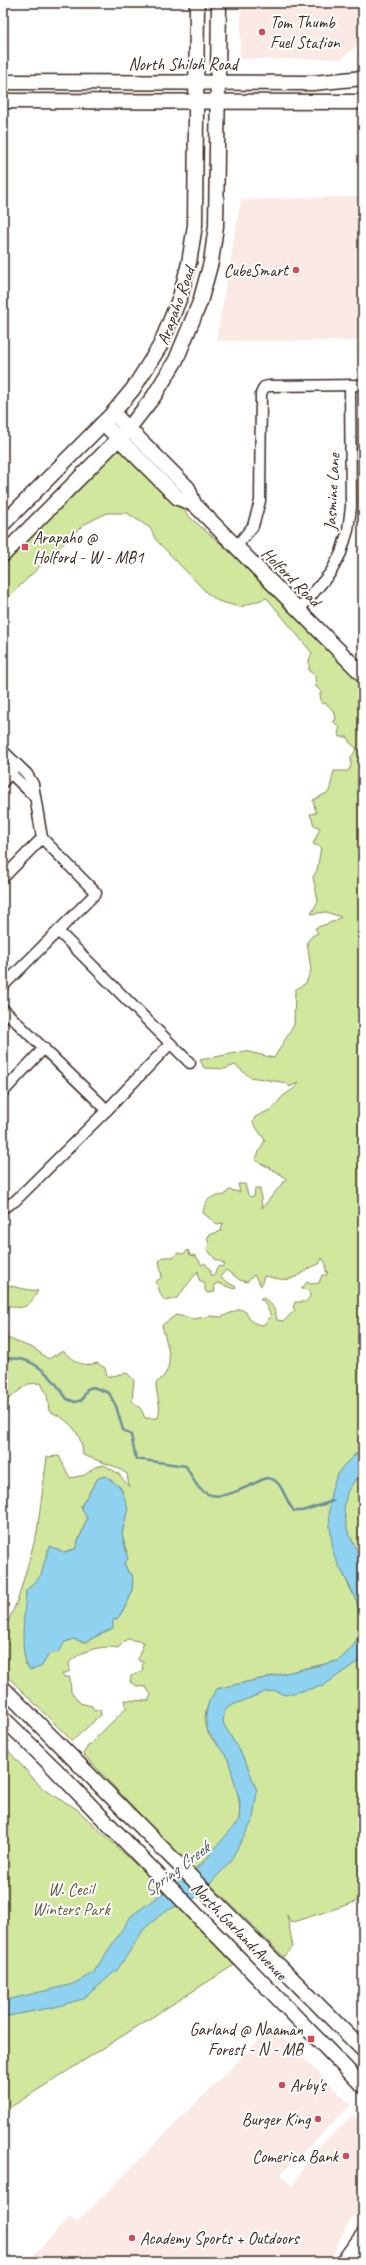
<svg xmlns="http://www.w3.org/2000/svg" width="366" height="2265" viewBox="0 0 366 2265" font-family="Caveat,sans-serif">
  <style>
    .built { fill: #fae9e5 }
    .green { fill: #d1e79d; stroke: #86885e; fill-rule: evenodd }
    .water { fill: #8ed2ef; stroke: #6d8f9b }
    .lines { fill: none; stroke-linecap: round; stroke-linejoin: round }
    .stream { stroke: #6d8f9b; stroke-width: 2.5 }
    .street-casing { stroke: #3b2a1e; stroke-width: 13 }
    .secondary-casing { stroke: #3b2a1e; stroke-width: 17 }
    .street { stroke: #fff; stroke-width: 10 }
    .secondary { stroke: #fff; stroke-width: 14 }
    .poi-dot { fill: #d1495b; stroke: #fff; stroke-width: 1.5 }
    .labels { text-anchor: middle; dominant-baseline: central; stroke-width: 4; stroke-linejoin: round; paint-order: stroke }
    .poi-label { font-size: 17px; fill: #3b2a1e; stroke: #fff; text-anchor: start }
    .street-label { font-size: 17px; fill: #3b2a1e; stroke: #fff }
    .park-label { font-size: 17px; fill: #60593e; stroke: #fff }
    .water-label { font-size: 18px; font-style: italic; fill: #545c5d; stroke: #fff }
  </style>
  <rect width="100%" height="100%" fill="#fff"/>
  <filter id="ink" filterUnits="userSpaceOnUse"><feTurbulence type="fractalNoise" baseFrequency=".025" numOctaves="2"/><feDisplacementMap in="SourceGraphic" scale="8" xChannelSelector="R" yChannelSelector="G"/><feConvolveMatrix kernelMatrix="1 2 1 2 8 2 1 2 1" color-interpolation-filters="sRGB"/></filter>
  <g filter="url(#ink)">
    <g class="built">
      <polygon points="241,3 363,3 363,40 342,59 240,59"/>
      <polygon points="363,196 363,341 216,341 241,200"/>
      <polygon points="272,2027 351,2105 281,2174 292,2187 315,2150 354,2115 363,2126 363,2207 349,2221 329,2262 27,2262 71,2216 77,2222"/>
    </g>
    <g class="green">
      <path d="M114,451L125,452L192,519L250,569L363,684V1451L354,1455L334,1554L357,1603L362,1627L353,1647L338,1661L217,1689C209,1700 202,1715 206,1729C210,1740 223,1748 228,1759C234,1772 242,1804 239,1818C237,1828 202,1864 193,1870L83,1754L88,1746L126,1708L125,1700L148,1701L151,1695L146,1687L137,1686L130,1682L131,1676L142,1671L143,1662L139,1661L138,1658L144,1642L127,1639L118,1648C101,1645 81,1650 69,1663L70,1671L62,1674L64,1677H70L71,1692L80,1703L92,1706L94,1711L100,1709L101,1715L72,1741L3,1672V1633L18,1599L37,1532L47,1457L59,1456L70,1478L85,1475L95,1467L104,1465L119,1474L129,1487L127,1474L116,1467L83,1455C82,1432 69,1420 49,1411L47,1395L41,1383L28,1384L7,1400L3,1399V1320L7,1338L35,1349L48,1359L63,1351C74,1361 82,1368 97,1363L105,1368L107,1377L127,1373L134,1380L132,1401L141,1409L145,1418H158C162,1402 156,1398 156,1383C178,1368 167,1347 162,1325L176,1315L194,1319L211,1316L221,1317L240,1309L246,1312C250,1322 254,1324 264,1325L271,1316L264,1301L260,1299L262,1297C272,1303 275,1308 277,1320L284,1321L295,1310L293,1307L295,1302H305L310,1297L309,1290L301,1289L307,1282L311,1284L319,1283L322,1275H327L328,1271L326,1272V1264L322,1258L319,1264C309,1267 302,1275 293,1278C283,1282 273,1277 264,1276L261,1286L254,1275L247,1282L240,1280L226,1270L221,1276L222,1279L236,1287L234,1289L218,1283L214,1285L215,1292L207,1293L205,1290V1283L199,1280L198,1271L177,1298L166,1301C160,1298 160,1288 155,1282L162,1277L159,1261L163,1257H173L178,1253L183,1254L188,1250L190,1255L196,1256L202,1265L205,1263L211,1271V1275H214L217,1267L224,1266L225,1264L215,1259L207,1249L209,1243L207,1239L209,1235L221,1231L223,1223L217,1224L203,1213C206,1197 209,1197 225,1195L229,1190L240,1192L238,1184H245L248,1195L250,1197L254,1196L255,1189H260L262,1208L286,1179C277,1170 266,1167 255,1160L265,1140L253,1123L255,1117L272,1109L283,1096L296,1087L299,1082L290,1087L287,1083L250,1077L235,1065L225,1069L204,1068L200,1060L245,1051L274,1058L294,1025L295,990L306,983L311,970L307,942L312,936L318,933L315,928L335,921L341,917L326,912L311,914L318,901L313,877L317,870L321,847L313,844L320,828L314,825L310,814L316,813L313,800L329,792L334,771H348L351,766V757L357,749L349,742L348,737H340L338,732L340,728L333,721L336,720L335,713L327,704L321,703L320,693L322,692L316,687L315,675L309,671V660L312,653L267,598L240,607L218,601L207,593L156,540L150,528L127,513H107L83,525L3,602V561ZM98,1478L126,1515L122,1534L127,1550L124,1563L128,1572L132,1575C135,1591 127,1606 117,1619L113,1620L103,1633L85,1642L73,1639L65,1642L49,1654L41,1667L25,1664L26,1591L64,1552L75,1549L87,1519L81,1506Z"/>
      <path d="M3,1285C15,1286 25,1290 38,1291C31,1304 24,1312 9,1305L3,1317Z"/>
      <polygon points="363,1464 363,1592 335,1500"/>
      <polygon points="363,1648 363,1898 362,1900 291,1923 287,1915 293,1947 284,1957 202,1876 246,1821 240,1774 211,1719 235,1695 290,1688"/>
      <polygon points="3,1745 43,1789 77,1809 185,1911 234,1965 3,2112"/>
    </g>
    <g class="water">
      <path d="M363,1451V1468L347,1492L344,1509L347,1529L357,1551L363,1574V1658L323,1686L285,1695L275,1691L265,1692L228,1707L224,1713L223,1723L246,1762L257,1791L253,1820L229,1863L199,1896L164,1912L144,1929L118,1969L83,1999L55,2007L3,2017V2001L73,1984L93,1973L131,1916L201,1865L239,1820L240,1802L228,1759L206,1729V1714L209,1701L217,1689L338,1661C348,1652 361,1640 361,1626C363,1601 343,1578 334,1555C332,1549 332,1541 331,1534C326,1503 330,1466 363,1451Z"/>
      <path d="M106,1476L121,1488L128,1508L122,1534L128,1559L124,1563L128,1572L132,1574C135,1592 127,1605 117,1619L113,1620V1628L85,1642L73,1639L65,1642L58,1652L49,1654L41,1667L30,1670C18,1656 25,1610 26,1591L41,1575L49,1546L64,1552L75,1549L87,1519L81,1506L98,1478Z"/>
    </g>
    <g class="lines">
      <path class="stream" d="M3,1359C33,1354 52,1376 67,1399L75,1402L82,1400L87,1389L93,1387L109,1393L116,1406L123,1430L131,1435L136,1459L186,1466C190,1473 194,1482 199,1488C216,1507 247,1486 266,1478C283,1478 284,1500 294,1511H302L333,1501"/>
      <defs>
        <g id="street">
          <polyline points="236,547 253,526 260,501 261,394 264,387 269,386 363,385"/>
          <polyline points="299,610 331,572 341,553 348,530 351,507 350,385"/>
          <polyline points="3,751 27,774 33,784 42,838 3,878"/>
          <polyline points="3,766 34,796"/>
          <polyline points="3,782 14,768"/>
          <polyline points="58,931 190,1063"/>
          <polyline points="3,986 96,893 42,838"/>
          <polyline points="3,1009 107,1110 15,1201 3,1208"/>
          <polyline points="3,1092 44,1048"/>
          <polyline points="107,1110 170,1044"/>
        </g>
        <g id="secondary">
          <polyline points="3,82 313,83 363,78"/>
          <polyline points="3,101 363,102"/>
          <polyline points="113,413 188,488 194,504"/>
          <polyline points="103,423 178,498 194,504 363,675"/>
          <polyline points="3,524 113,413 133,389 160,346 180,297 189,263 195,225 197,3"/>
          <polyline points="3,555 129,428 154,396 176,360 200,302 211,262 216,226 219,3"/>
          <polyline points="3,1688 363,2050"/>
          <polyline points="3,1718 55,1769 363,2086"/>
          <polyline points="343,2262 363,2235"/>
          <polyline points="363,2262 363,2261"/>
        </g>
      </defs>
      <use href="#street" class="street-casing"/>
      <use href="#secondary" class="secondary-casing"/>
      <use href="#street" class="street"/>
      <use href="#secondary" class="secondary"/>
    </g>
  </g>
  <g class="poi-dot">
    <circle cx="262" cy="32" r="4"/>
    <circle cx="296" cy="270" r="4"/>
    <rect x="21" y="543" width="8" height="8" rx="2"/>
    <rect x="307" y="2035" width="8" height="8" rx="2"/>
    <circle cx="282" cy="2085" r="4"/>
    <circle cx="318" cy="2119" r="4"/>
    <circle cx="346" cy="2156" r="4"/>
    <circle cx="132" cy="2238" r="4"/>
  </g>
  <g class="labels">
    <g class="poi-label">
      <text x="270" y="22">Tom Thumb<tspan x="270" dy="20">Fuel Station</tspan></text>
      <text x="288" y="270" text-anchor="end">CubeSmart</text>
      <text x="33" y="537">Arapaho @<tspan x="33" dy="20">Holford - W - MB1</tspan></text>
      <text x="303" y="2029" text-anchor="end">Garland @ Naaman<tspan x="303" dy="20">Forest - N - MB</tspan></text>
      <text x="290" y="2085">Arby's</text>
      <text x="310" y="2119" text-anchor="end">Burger King</text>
      <text x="338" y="2156" text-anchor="end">Comerica Bank</text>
      <text x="140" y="2238">Academy Sports + Outdoors</text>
    </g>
    <g class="street-label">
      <text x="183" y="64">North Shiloh Road</text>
      <text transform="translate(176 306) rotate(-70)">Arapaho Road</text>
      <text transform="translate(332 492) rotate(-87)">Jasmine Lane</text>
      <text transform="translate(291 577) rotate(45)">Holford Road</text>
      <text transform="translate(239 1931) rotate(46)">North Garland Avenue</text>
    </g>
    <g class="park-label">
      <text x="71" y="1889">W. Cecil<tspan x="71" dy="20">Winters Park</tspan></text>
    </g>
    <g class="water-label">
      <text transform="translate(176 1869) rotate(-37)">Spring Creek</text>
    </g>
  </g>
  <rect width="366" height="2265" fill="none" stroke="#fff" stroke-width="16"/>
  <rect x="8" y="8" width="350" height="2249" fill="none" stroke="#3b2a1e" stroke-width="1.5" filter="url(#ink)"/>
</svg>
